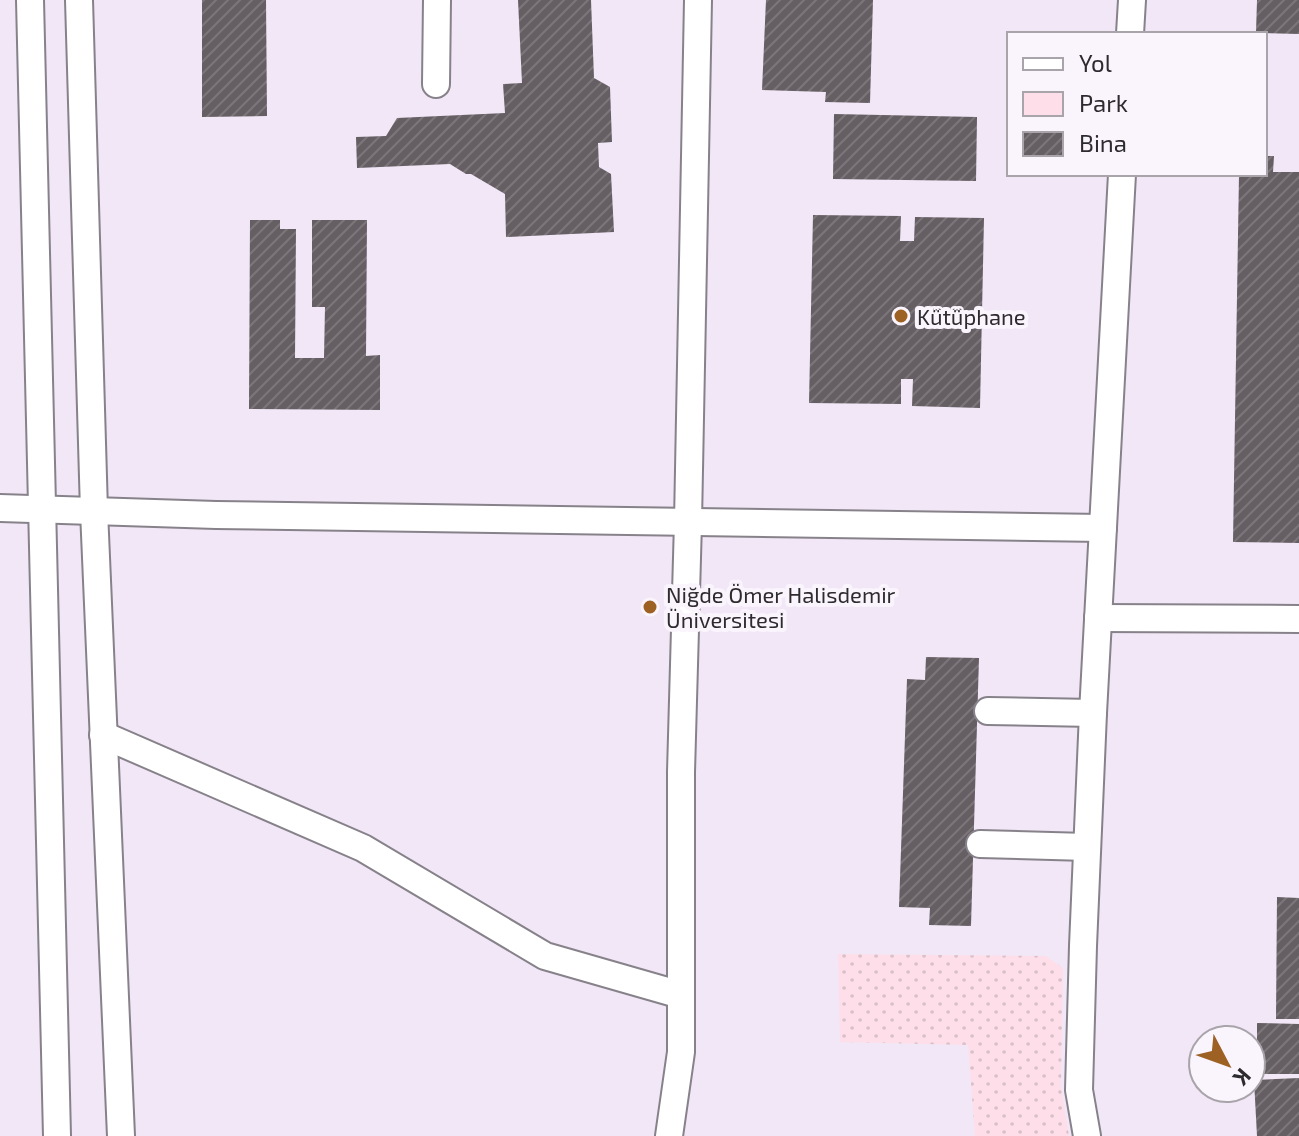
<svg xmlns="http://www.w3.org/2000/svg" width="1299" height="1136" viewBox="0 0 1299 1136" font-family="'Exo 2',sans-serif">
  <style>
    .built { fill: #f1e7f7; fill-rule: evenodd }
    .green { fill: url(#green-dots) }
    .building { fill: url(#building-hatch) }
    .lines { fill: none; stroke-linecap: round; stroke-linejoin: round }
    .minor-casing { stroke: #87828a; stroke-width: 30 }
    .minor { stroke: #fff; stroke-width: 26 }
    .poi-dot { fill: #9d6124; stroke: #faf4fd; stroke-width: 3 }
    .labels { text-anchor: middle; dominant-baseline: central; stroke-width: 8; stroke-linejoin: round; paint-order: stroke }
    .poi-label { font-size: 22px; fill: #2d2b2e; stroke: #faf4fd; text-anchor: start }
  </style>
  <defs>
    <pattern id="green-dots" width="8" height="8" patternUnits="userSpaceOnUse" patternTransform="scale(2)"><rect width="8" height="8" fill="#fedfe9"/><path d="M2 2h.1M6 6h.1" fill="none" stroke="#dac0c8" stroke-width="1.8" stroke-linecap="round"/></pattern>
    <pattern id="building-hatch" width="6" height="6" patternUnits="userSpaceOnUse" patternTransform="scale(2)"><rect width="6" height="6" fill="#655e63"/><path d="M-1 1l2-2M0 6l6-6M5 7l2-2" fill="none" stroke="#7c767a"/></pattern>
  </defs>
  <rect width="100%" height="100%" fill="#faf4fd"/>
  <path class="built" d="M0,0H1299V1136H0ZM1009,34H1265V174H1009ZM1203,1040H1251V1088H1203Z"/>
  <polygon class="green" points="838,954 1046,956 1063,968 1061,1088 1069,1136 975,1136 968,1045 840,1042"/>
  <g class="building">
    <polygon points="202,0 266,0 267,116 202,117"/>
    <polygon points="518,0 591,0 594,78 610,87 612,142 598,143 599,167 611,174 614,232 506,237 505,194 471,174 466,174 450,164 357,168 356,137 386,136 397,118 505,113 503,84 522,83"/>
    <polygon points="766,0 873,0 870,103 825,102 826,92 762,90"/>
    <polygon points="1257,0 1299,0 1299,34 1256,33"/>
    <polygon points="834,114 977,117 976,181 833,179"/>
    <polygon points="1265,156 1274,156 1273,172 1299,172 1299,543 1233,542 1239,174 1265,174"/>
    <polygon points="813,215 901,216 900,241 914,241 915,217 984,218 980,408 912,406 913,379 901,379 901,404 809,403"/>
    <polygon points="250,220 280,220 280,229 296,229 295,358 324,358 325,307 312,307 312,220 367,220 366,356 380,355 380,410 249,409"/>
    <polygon points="926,657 979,658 971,926 929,925 930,908 899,907 907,679 925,680"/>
    <polygon points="1277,897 1299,898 1299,1019 1276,1019"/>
    <polygon points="1257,1023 1299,1024 1299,1074 1257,1074"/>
    <polygon points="1299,1078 1299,1136 1257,1136 1254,1080"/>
  </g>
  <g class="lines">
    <defs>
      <g id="minor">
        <polyline points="30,0 57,1136"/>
        <polyline points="79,0 94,511 121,1136"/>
        <polyline points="1130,34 1132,0"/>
        <polyline points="436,84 437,0"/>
        <polyline points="0,508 216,515 1103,528"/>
        <polyline points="1098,618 1299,619"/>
        <polyline points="988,711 1093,713"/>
        <polyline points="103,735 363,848 545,956 681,995"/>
        <polyline points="980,844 1087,847"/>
        <polyline points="669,1136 681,1052 681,772 688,522 698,0"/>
        <polyline points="1087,1136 1079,1090 1083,946 1093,713 1122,174"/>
      </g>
    </defs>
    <use href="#minor" class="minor-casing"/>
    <use href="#minor" class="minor"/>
  </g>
  <g class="poi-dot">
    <circle cx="901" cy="316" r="8"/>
    <circle cx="650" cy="607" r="8"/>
  </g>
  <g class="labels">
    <g class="poi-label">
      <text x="917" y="316">Kütüphane</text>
      <text x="666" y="594">Niğde Ömer Halisdemir<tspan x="666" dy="25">Üniversitesi</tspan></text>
    </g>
  </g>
  <rect x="1007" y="32" width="260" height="144" fill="#faf4fd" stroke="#a8a4aa" stroke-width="2"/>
  <rect x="1023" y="58" width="40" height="12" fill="#ffffff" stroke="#a8a4aa" stroke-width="2"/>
  <text x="1079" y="72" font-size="24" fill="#2d2b2e">Yol</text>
  <rect x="1023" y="92" width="40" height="24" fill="#fedfe9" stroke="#a8a4aa" stroke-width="2"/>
  <text x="1079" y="112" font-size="24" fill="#2d2b2e">Park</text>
  <rect x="1023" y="132" width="40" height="24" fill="url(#building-hatch)" stroke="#a8a4aa" stroke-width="2"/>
  <text x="1079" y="152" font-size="24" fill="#2d2b2e">Bina</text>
  <g transform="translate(1227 1064) rotate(131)"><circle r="38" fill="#faf4fd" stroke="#a8a4aa" stroke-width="2"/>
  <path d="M0-6L14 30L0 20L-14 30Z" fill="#9d6124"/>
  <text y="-12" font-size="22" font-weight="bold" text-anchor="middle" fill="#2d2b2e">K</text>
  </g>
</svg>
